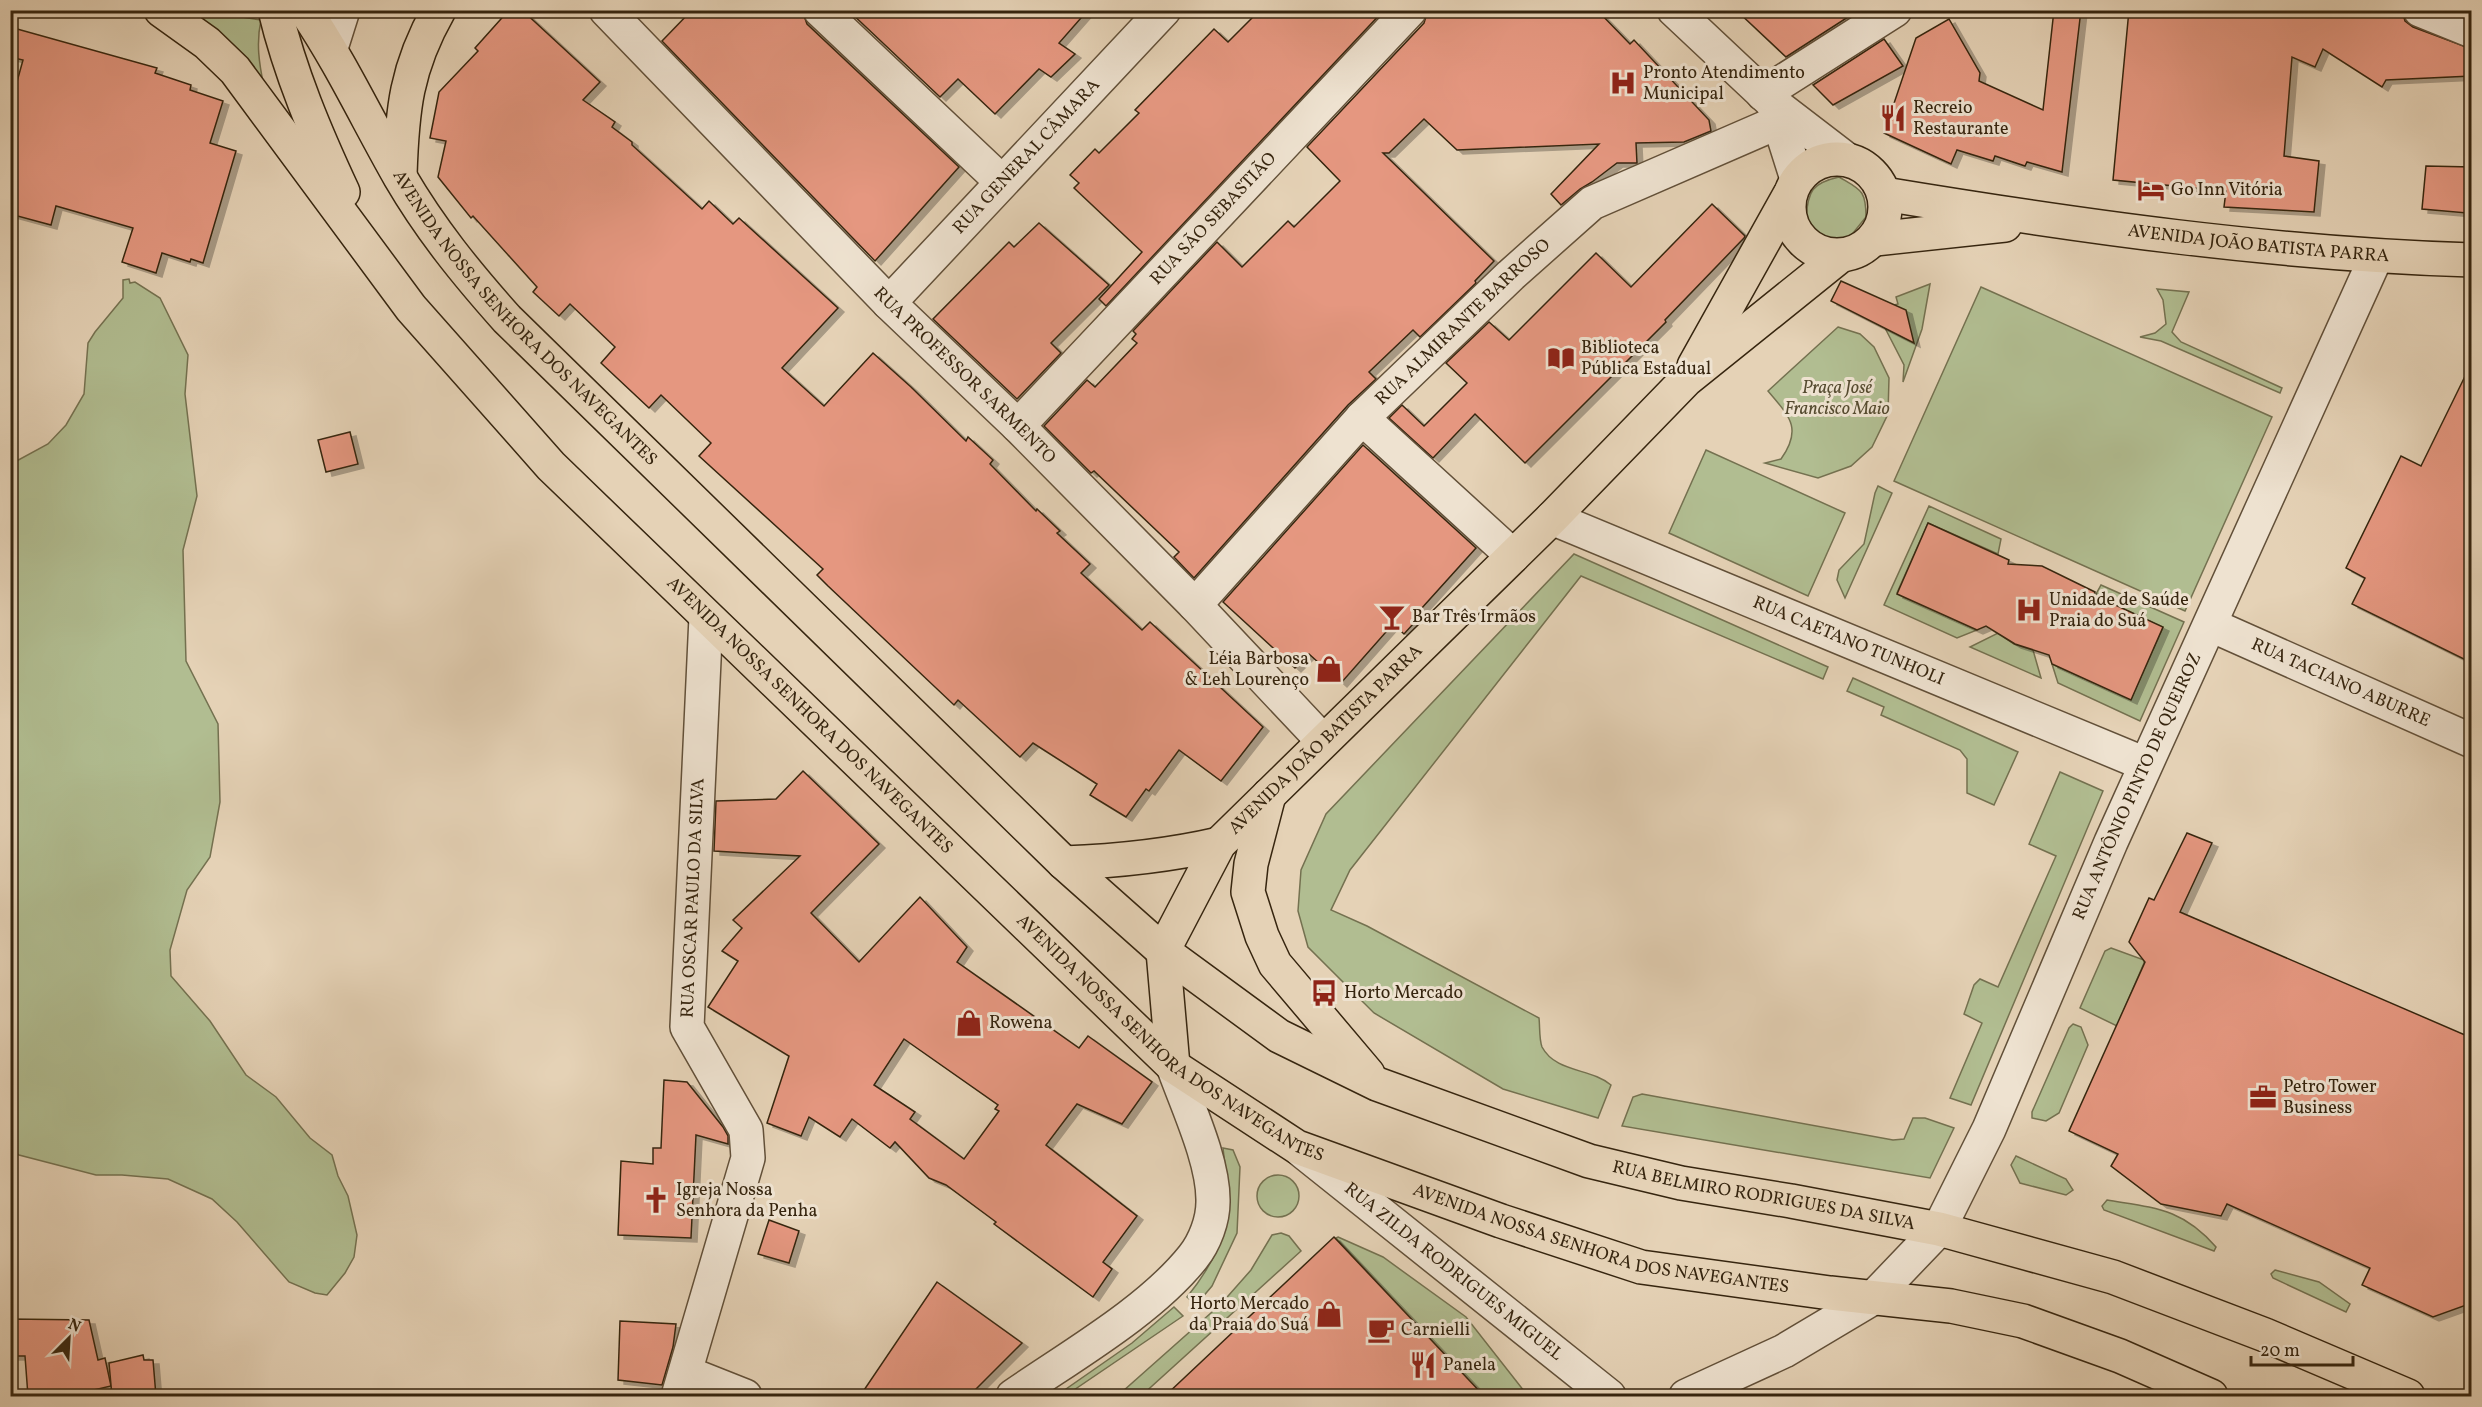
<svg xmlns="http://www.w3.org/2000/svg" width="2482" height="1407" viewBox="0 0 2482 1407" font-family="Vollkorn,serif">
  <style>
    .green { fill: #b1bd91; stroke: #747150; stroke-width: 1.5 }
    .building { fill: #e59780; stroke: #36250f; stroke-width: 1.5; fill-rule: evenodd; filter: url(#shadow) }
    .lines { fill: none; stroke-linecap: round; stroke-linejoin: round }
    .minor-casing { stroke: #625039; stroke-width: 36 }
    .major-casing { stroke: #36250f; stroke-width: 36 }
    .minor { stroke: #eee2d0; stroke-width: 33 }
    .major { stroke: #e5d2b6; stroke-width: 33 }
    .labels { text-anchor: middle; dominant-baseline: central; stroke-width: 6; stroke-linejoin: round; paint-order: stroke }
    .poi-label { font-size: 18px; fill: #36250f; stroke: #eee2d0; text-anchor: start }
    .street-label { font-size: 18px; fill: #36250f; stroke: #eee2d0 }
    .park-label { font-size: 18px; font-style: italic; fill: #554b30; stroke: #eee2d0 }
  </style>
  <defs>
    <filter id="shadow"><feDropShadow dx="6" dy="4" stdDeviation="0" flood-color="#0004"/></filter>
  </defs>
  <rect width="100%" height="100%" fill="#e5d2b6"/>
  <filter id="stains"><feTurbulence type="fractalNoise" baseFrequency=".00333" numOctaves="4"/><feColorMatrix values="0 0 0 0 .2 0 0 0 0 .09 0 0 0 0 .02 0 0 0 .5 -.17"/></filter>
  <radialGradient id="worn" r=".72"><stop offset=".6" stop-color="#630" stop-opacity="0"/><stop offset="1" stop-color="#630" stop-opacity=".3"/></radialGradient>
  <g class="green">
    <path d="M186,11H203L261,20C256,43 259,63 264,87Z"/>
    <path d="M1839,177C1861,190 1866,190 1866,217L1849,238H1823L1806,218C1808,191 1812,183 1839,177Z"/>
    <polygon points="129,279 130,283 135,282 160,298 188,355 185,394 197,496 183,550 186,661 218,724 220,802 210,857 187,890 170,950 171,976 210,1021 246,1075 276,1097 310,1138 332,1155 338,1176 348,1196 357,1235 354,1257 345,1273 327,1295 315,1293 289,1282 237,1222 212,1199 168,1179 122,1175 96,1175 19,1155 11,1150 11,464 48,444 66,425 84,394 88,343 95,332 123,298 123,280"/>
    <polygon points="1930,284 1922,329 1903,382 1904,365 1885,328 1890,306 1898,304 1896,297"/>
    <polygon points="1981,287 2272,417 2185,611 1894,481"/>
    <polygon points="2157,289 2189,292 2172,332 2181,342 2282,388 2280,393 2161,341 2140,337 2155,333 2166,324 2163,300"/>
    <path d="M1838,327L1860,334L1874,347L1889,378L1888,414L1872,447L1851,466L1818,478L1765,463L1781,459C1803,428 1789,416 1768,391Z"/>
    <polygon points="1706,450 1845,513 1808,596 1669,533"/>
    <polygon points="1878,486 1892,493 1845,598 1837,580 1839,570 1864,544 1875,493"/>
    <polygon points="1929,506 2001,539 1998,554 1928,523 1897,593 1977,630 1957,638 1884,605"/>
    <path d="M1574,554L1828,667L1823,679L1581,576L1350,870L1331,910L1367,926L1539,1018C1540,1027 1539,1039 1542,1047C1556,1073 1591,1068 1611,1085L1598,1118L1503,1089L1374,1013L1308,947L1298,911L1301,870L1326,814Z"/>
    <polygon points="2101,585 2184,622 2140,721 2058,683 2052,664 2131,699 2163,627 2095,596"/>
    <polygon points="1998,633 2014,644 2033,650 2041,678 1970,647"/>
    <polygon points="1853,678 2018,752 1994,805 1967,793 1967,759 1960,750 1881,715 1884,707 1847,691"/>
    <polygon points="2060,772 2103,791 1971,1105 1950,1098 1982,1023 1964,1014 1974,985 1980,979 1998,987 2056,856 2029,844"/>
    <polygon points="2111,948 2144,960 2144,963 2117,1026 2080,1008 2105,951"/>
    <polygon points="2073,1024 2081,1027 2088,1045 2059,1113 2046,1121 2032,1118 2032,1112 2069,1028"/>
    <polygon points="1642,1094 1893,1140 1904,1139 1913,1118 1925,1118 1954,1128 1930,1178 1622,1126 1633,1097"/>
    <path d="M1223,1148L1233,1150L1240,1167L1237,1233L1212,1286L1196,1305L1187,1297C1230,1244 1231,1213 1223,1148Z"/>
    <polygon points="2016,1156 2066,1179 2073,1190 2066,1195 2020,1183 2011,1165"/>
    <circle cx="1278" cy="1196" r="21"/>
    <path d="M2107,1200C2155,1208 2182,1208 2216,1247L2214,1251L2104,1210L2102,1206Z"/>
    <polygon points="1281,1233 1289,1236 1301,1251 1141,1396 1120,1396 1122,1392 1221,1304 1251,1270 1272,1235"/>
    <polygon points="1338,1237 1383,1257 1466,1317 1528,1396 1483,1396 1336,1238"/>
    <polygon points="2275,1270 2319,1282 2350,1304 2346,1312 2273,1278 2271,1274"/>
    <polygon points="1174,1307 1183,1316 1065,1396 1056,1396 1132,1343"/>
  </g>
  <g class="building">
    <polygon points="509,10 522,10 600,82 583,100 615,122 612,127 632,142 632,145 702,209 709,201 733,224 739,218 838,308 782,368 824,406 873,353 911,387 966,441 968,437 993,460 990,464 1036,511 1037,509 1060,531 1057,533 1090,564 1081,573 1142,630 1150,622 1263,727 1221,781 1179,750 1149,791 1146,789 1126,817 1090,795 1097,784 1033,743 1020,757 958,700 954,705 828,586 817,575 823,569 699,456 711,443 661,395 649,408 601,363 615,347 570,304 559,316 533,292 537,287 473,216 471,218 438,177 446,141 430,138 439,92 478,51 475,48"/>
    <polygon points="692,10 802,10 807,24 959,167 875,261 662,41"/>
    <polygon points="848,10 1088,10 1059,43 1075,54 1051,77 1039,69 995,114 958,79 940,97"/>
    <polygon points="1260,10 1384,10 1106,306 1099,299 1142,252 1074,188 1079,183 1070,175 1095,149 1099,153 1139,113 1135,110 1214,29 1228,42"/>
    <polygon points="1428,10 1597,10 1630,44 1634,40 1709,120 1711,131 1684,142 1636,143 1637,163 1617,163 1592,182 1580,189 1561,205 1551,194 1599,144 1457,150 1424,119 1389,153 1383,153 1494,261 1475,281 1476,283 1420,337 1413,330 1369,372 1376,379 1348,405 1194,578 1174,557 1179,552 1094,471 1091,473 1044,426 1087,380 1095,387 1137,343 1132,339 1136,334 1133,331 1217,242 1242,267 1288,221 1294,227 1340,181 1307,147 1424,23"/>
    <polygon points="1736,10 1859,10 1786,57"/>
    <polygon points="2054,10 2081,10 2062,172 2027,162 2025,166 1995,156 1993,161 1957,150 1951,164 1884,133 1916,38 1949,19 1980,73 1979,81 2043,110"/>
    <polygon points="2129,10 2402,10 2405,21 2413,27 2472,49 2472,76 2386,80 2382,87 2323,49 2315,67 2292,57 2284,156 2319,161 2314,212 2224,207 2226,191 2113,180"/>
    <polygon points="10,27 157,68 155,73 191,85 190,90 223,101 210,143 236,151 203,263 191,259 190,262 162,253 156,273 122,262 133,228 56,206 51,225 10,214 10,107 23,60 10,57"/>
    <polygon points="1884,39 1903,66 1833,105 1813,85"/>
    <polygon points="2426,166 2472,167 2472,199 2468,199 2467,213 2422,209"/>
    <polygon points="1712,204 1745,236 1744,238 1665,320 1666,322 1525,463 1475,414 1433,458 1389,418 1402,405 1424,426 1467,383 1446,363 1489,322 1509,340 1596,253 1631,287"/>
    <polygon points="1039,223 1109,285 1051,343 1061,353 1017,399 933,319 1009,242 1014,247"/>
    <polygon points="1841,281 1906,310 1914,343 1831,301"/>
    <polygon points="2472,362 2472,663 2352,604 2365,578 2346,568 2401,456 2421,466"/>
    <polygon points="350,432 358,464 326,472 318,440"/>
    <polygon points="1363,445 1476,548 1421,609 1424,612 1404,634 1393,624 1341,683 1309,654 1295,668 1223,602"/>
    <polygon points="1928,523 2009,560 2008,564 2042,566 2095,592 2094,595 2163,627 2131,700 2052,664 2049,655 2015,644 1986,626 1977,630 1897,594"/>
    <path d="M803,771L879,844L811,913L859,962L920,897L967,947L957,962L1079,1048L1088,1036L1152,1082L1122,1124L1077,1104L1046,1145L1137,1216L1103,1262L1112,1269L1093,1297L994,1224L996,1222L946,1185L929,1178L895,1142L890,1148L852,1119L840,1137L809,1117L801,1136L767,1123L789,1056L708,1007L738,961L722,951L742,928L733,920L800,856L714,851L716,801L776,799ZM904,1039L998,1105L995,1109L999,1111L964,1159L910,1119L915,1112L874,1085Z"/>
    <polygon points="2187,833 2212,843 2180,912 2472,1038 2472,1303 2433,1317 2362,1285 2370,1268 2227,1204 2221,1216 2161,1204 2111,1166 2118,1154 2069,1131 2145,962 2129,942 2149,898 2154,900"/>
    <polygon points="664,1080 687,1082 723,1127 728,1136 728,1144 696,1135 691,1238 618,1235 621,1161 653,1164 653,1148 661,1148"/>
    <polygon points="769,1220 799,1231 789,1263 758,1254"/>
    <polygon points="1334,1237 1484,1396 1165,1396"/>
    <polygon points="937,1282 1022,1343 969,1396 860,1396"/>
    <polygon points="10,1319 89,1320 98,1360 105,1358 111,1386 68,1396 28,1396 25,1356 10,1356"/>
    <polygon points="620,1321 676,1324 673,1347 662,1385 618,1380"/>
    <polygon points="143,1355 144,1360 153,1360 156,1396 112,1396 109,1363"/>
  </g>
  <g class="lines">
    <defs>
      <g id="minor">
        <path id="s1" d="M606,10L889,303L1018,426L1195,605L1323,741"/>
        <polyline points="820,10 1002,182"/>
        <polyline points="1674,10 1773,103 1846,159"/>
        <polyline points="2420,10 2472,31"/>
        <polyline points="331,48 343,10"/>
        <polyline points="1763,94 1895,10"/>
        <polyline points="1773,103 1797,179"/>
        <path id="s2" d="M889,303L1164,10"/>
        <polyline points="1362,418 1513,556"/>
        <path id="s3" d="M1018,426L1410,10"/>
        <path id="s4" d="M1552,518L2145,764"/>
        <path id="s5" d="M1195,605L1362,418L1511,275L1592,203L1790,117"/>
        <path id="s6" d="M2211,625L2472,741"/>
        <path id="s7" d="M1301,1150L1609,1396"/>
        <polyline points="687,1373 745,1396"/>
        <path id="s8" d="M678,1396L748,1158L746,1130L687,1027L706,617"/>
        <path d="M1013,1396C1071,1356 1150,1311 1193,1257C1205,1242 1213,1220 1213,1202C1214,1162 1187,1105 1173,1066"/>
        <path id="s9" d="M1686,1396L1784,1351L1873,1298L1939,1229L1989,1129L2111,842L2376,257"/>
      </g>
      <g id="major">
        <path id="s10" d="M161,10L207,43L235,70L411,308L551,466L1173,1066L1297,1147L1501,1221L1641,1267L1830,1293L1951,1306L2023,1321L2120,1356L2211,1396"/>
        <path d="M275,10C290,73 316,134 343,192"/>
        <path id="s11" d="M305,10C341,63 368,121 400,177C431,230 466,273 507,319L1064,863L1163,951L1279,1036L1377,1084L1589,1161L1681,1183L1791,1201L1939,1229L2113,1277L2265,1335L2408,1396"/>
        <circle cx="1837" cy="207" r="48"/>
        <path d="M400,175C402,110 406,68 439,10"/>
        <path id="s12" d="M1884,194C2078,226 2275,254 2472,260"/>
        <polyline points="1875,239 2005,225"/>
        <polyline points="1694,366 1790,194"/>
        <polyline points="1269,795 1251,864 1248,892 1262,936 1275,964 1368,1074"/>
        <path d="M1064,863C1117,861 1167,856 1219,844"/>
        <path id="s13" d="M1163,951L1219,844L1552,518L1686,380L1839,257"/>
        <polyline points="1163,951 1173,1066"/>
      </g>
    </defs>
    <use href="#minor" class="minor-casing"/>
    <use href="#major" class="major-casing"/>
    <use href="#minor" class="minor"/>
    <use href="#major" class="major"/>
  </g>
  <defs>
    <symbol id="hospital-bare" viewBox="-9 -9 18 18"><path d="M-5-5h3v3.5h4V-5h3V5h-3V1.5h-4V5h-3Z" fill="#8f2418" stroke="#eee2d0" stroke-width="2.5" paint-order="stroke"/></symbol>
    <symbol id="restaurant-bare" viewBox="-9 -9 18 18"><path d="M-5-6h1v4h1v-4h1v4h1v-4h1v5L-1.5 .5V6h-2V.5L-5-1ZM5-6V6H3V1.5H1.5Q1.5-4 5-6Z" fill="#8f2418" stroke="#eee2d0" stroke-width="2.5" paint-order="stroke"/></symbol>
    <symbol id="hotel-bare" viewBox="-9 -9 18 18"><path d="M-6-4.5h1.5V1H6V5H4.5V3h-9V5H-6ZM-4 0a1.8 1.8 0 1 1 3.6 0ZM.5 0V-2.5h3Q6-2.5 6 0Z" fill="#8f2418" stroke="#eee2d0" stroke-width="2.5" paint-order="stroke"/></symbol>
    <symbol id="library-bare" viewBox="-9 -9 18 18"><path d="M-6-4Q-3-5.5-.7-3.5V5Q-3 3-6 4ZM6-4Q3-5.5 .7-3.5V5Q3 3 6 4Z" fill="#8f2418" stroke="#eee2d0" stroke-width="2.5" paint-order="stroke"/></symbol>
    <symbol id="bar-bare" viewBox="-9 -9 18 18"><path d="M-6-5H6L.8 .8V4.5H3.5V6h-7V4.5H-.8V.8Z" fill="#8f2418" stroke="#eee2d0" stroke-width="2.5" paint-order="stroke"/></symbol>
    <symbol id="shop-bare" viewBox="-9 -9 18 18"><path d="M-5-2.5h2.3a2.7 3.5 0 0 1 5.4 0H5L5.5 6h-11ZM-1.5-2.5h3a1.5 2.3 0 0 0-3 0Z" fill="#8f2418" stroke="#eee2d0" stroke-width="2.5" paint-order="stroke"/></symbol>
    <symbol id="bus-bare" viewBox="-9 -9 18 18"><path d="M-5-6H5V4H4V6H2V4H-2V6H-4V4H-5ZM-3.5-4V0h7V-4ZM-3.5 1.2v1.5H-2V1.2ZM2 1.2v1.5H3.5V1.2Z" fill="#8f2418" stroke="#eee2d0" stroke-width="2.5" paint-order="stroke"/></symbol>
    <symbol id="office-bare" viewBox="-9 -9 18 18"><path d="M-6-3h4V-5.5h4V-3h4V5H-6ZM-1-4.5V-3h2v-1.5ZM-6 0V1H6V0Z" fill="#8f2418" stroke="#eee2d0" stroke-width="2.5" paint-order="stroke"/></symbol>
    <symbol id="church-bare" viewBox="-9 -9 18 18"><path d="M-1.2-6h2.4v3.5h3.3v2.4h-3.3V6h-2.4V-.1h-3.3v-2.4h3.3Z" fill="#8f2418" stroke="#eee2d0" stroke-width="2.5" paint-order="stroke"/></symbol>
    <symbol id="cafe-bare" viewBox="-9 -9 18 18"><path d="M-5.5-4.5H6V0H3Q3 3.5 0 3.5H-2.5Q-5.5 3.5-5.5 0ZM3-3.2v2h1.7v-2ZM-6 4.5H4V6H-6Z" fill="#8f2418" stroke="#eee2d0" stroke-width="2.5" paint-order="stroke"/></symbol>
  </defs>
  <g fill-rule="evenodd">
    <use href="#hospital-bare" x="1604" y="64" width="38" height="38"/>
    <use href="#restaurant-bare" x="1874" y="99" width="38" height="38"/>
    <use href="#hotel-bare" x="2132" y="171" width="38" height="38"/>
    <use href="#library-bare" x="1542" y="339" width="38" height="38"/>
    <use href="#hospital-bare" x="2010" y="591" width="38" height="38"/>
    <use href="#bar-bare" x="1373" y="598" width="38" height="38"/>
    <use href="#shop-bare" x="1310" y="650" width="38" height="38"/>
    <use href="#bus-bare" x="1305" y="974" width="38" height="38"/>
    <use href="#shop-bare" x="950" y="1004" width="38" height="38"/>
    <use href="#office-bare" x="2244" y="1078" width="38" height="38"/>
    <use href="#church-bare" x="637" y="1181" width="38" height="38"/>
    <use href="#shop-bare" x="1310" y="1295" width="38" height="38"/>
    <use href="#cafe-bare" x="1362" y="1311" width="38" height="38"/>
    <use href="#restaurant-bare" x="1404" y="1346" width="38" height="38"/>
  </g>
  <g class="labels">
    <g class="poi-label">
      <text x="1643" y="73">Pronto Atendimento<tspan x="1643" dy="21">Municipal</tspan></text>
      <text x="1913" y="108">Recreio<tspan x="1913" dy="21">Restaurante</tspan></text>
      <text x="2171" y="190">Go Inn Vitória</text>
      <text x="1581" y="348">Biblioteca<tspan x="1581" dy="21">Pública Estadual</tspan></text>
      <text x="2049" y="600">Unidade de Saúde<tspan x="2049" dy="21">Praia do Suá</tspan></text>
      <text x="1412" y="617">Bar Três Irmãos</text>
      <text x="1309" y="659" text-anchor="end">Léia Barbosa<tspan x="1309" dy="21">&amp; Leh Lourenço</tspan></text>
      <text x="1344" y="993">Horto Mercado</text>
      <text x="989" y="1023">Rowena</text>
      <text x="2283" y="1087">Petro Tower<tspan x="2283" dy="21">Business</tspan></text>
      <text x="676" y="1190">Igreja Nossa<tspan x="676" dy="21">Senhora da Penha</tspan></text>
      <text x="1309" y="1304" text-anchor="end">Horto Mercado<tspan x="1309" dy="21">da Praia do Suá</tspan></text>
      <text x="1401" y="1330">Carnielli</text>
      <text x="1443" y="1365">Panela</text>
    </g>
    <g class="street-label">
      <text stroke="none"><textPath href="#s2" startOffset="201">RUA GENERAL CÂMARA</textPath></text>
      <text stroke="none"><textPath href="#s3" startOffset="285">RUA SÃO SEBASTIÃO</textPath></text>
      <text stroke="none"><textPath href="#s12" startOffset="378">AVENIDA JOÃO BATISTA PARRA</textPath></text>
      <text stroke="none"><textPath href="#s11" startOffset="381">AVENIDA NOSSA SENHORA DOS NAVEGANTES</textPath></text>
      <text stroke="none"><textPath href="#s5" startOffset="390">RUA ALMIRANTE BARROSO</textPath></text>
      <text stroke="none"><textPath href="#s1" startOffset="512">RUA PROFESSOR SARMENTO</textPath></text>
      <text stroke="none"><textPath href="#s4" startOffset="321">RUA CAETANO TUNHOLI</textPath></text>
      <text stroke="none"><textPath href="#s6" startOffset="142">RUA TACIANO ABURRE</textPath></text>
      <text stroke="none"><textPath href="#s10" startOffset="962">AVENIDA NOSSA SENHORA DOS NAVEGANTES</textPath></text>
      <text stroke="none"><textPath href="#s13" startOffset="270">AVENIDA JOÃO BATISTA PARRA</textPath></text>
      <text stroke="none"><textPath href="#s9" startOffset="792">RUA ANTÔNIO PINTO DE QUEIROZ</textPath></text>
      <text stroke="none"><textPath href="#s8" startOffset="524">RUA OSCAR PAULO DA SILVA</textPath></text>
      <text stroke="none"><textPath href="#s10" startOffset="1448">AVENIDA NOSSA SENHORA DOS NAVEGANTES</textPath></text>
      <text stroke="none"><textPath href="#s11" startOffset="1938">RUA BELMIRO RODRIGUES DA SILVA</textPath></text>
      <text stroke="none"><textPath href="#s10" startOffset="1934">AVENIDA NOSSA SENHORA DOS NAVEGANTES</textPath></text>
      <text stroke="none"><textPath href="#s7" startOffset="195">RUA ZILDA RODRIGUES MIGUEL</textPath></text>
    </g>
    <g class="park-label">
      <text x="1837" y="388">Praça José<tspan x="1837" dy="21">Francisco Maio</tspan></text>
    </g>
  </g>
  <rect width="2482" height="1407" fill="none" stroke="#e5d2b6" stroke-width="36"/>
  <rect x="12" y="12" width="2458" height="1383" fill="none" stroke="#36250f" stroke-width="3"/>
  <rect x="18" y="18" width="2446" height="1371" fill="none" stroke="#36250f" stroke-width="1.5"/>
  <g transform="translate(69 1338) rotate(24)" stroke="#eee2d0" stroke-width="4.5" paint-order="stroke">
  <path d="M0-4.5L10 22L0 15L-10 22Z" fill="#36250f"/>
  <text y="-9" font-size="16" font-weight="bold" text-anchor="middle" fill="#36250f">N</text>
  </g>
  <path d="M2251 1356v9h102v-9" fill="none" stroke="#36250f" stroke-width="3"/>
  <text x="2260" y="1356" font-size="18" fill="#36250f" stroke="#eee2d0" stroke-width="4.5" paint-order="stroke">20 m</text>
  <rect width="100%" height="100%" filter="url(#stains)"/>
  <rect width="100%" height="100%" fill="url(#worn)"/>
</svg>
